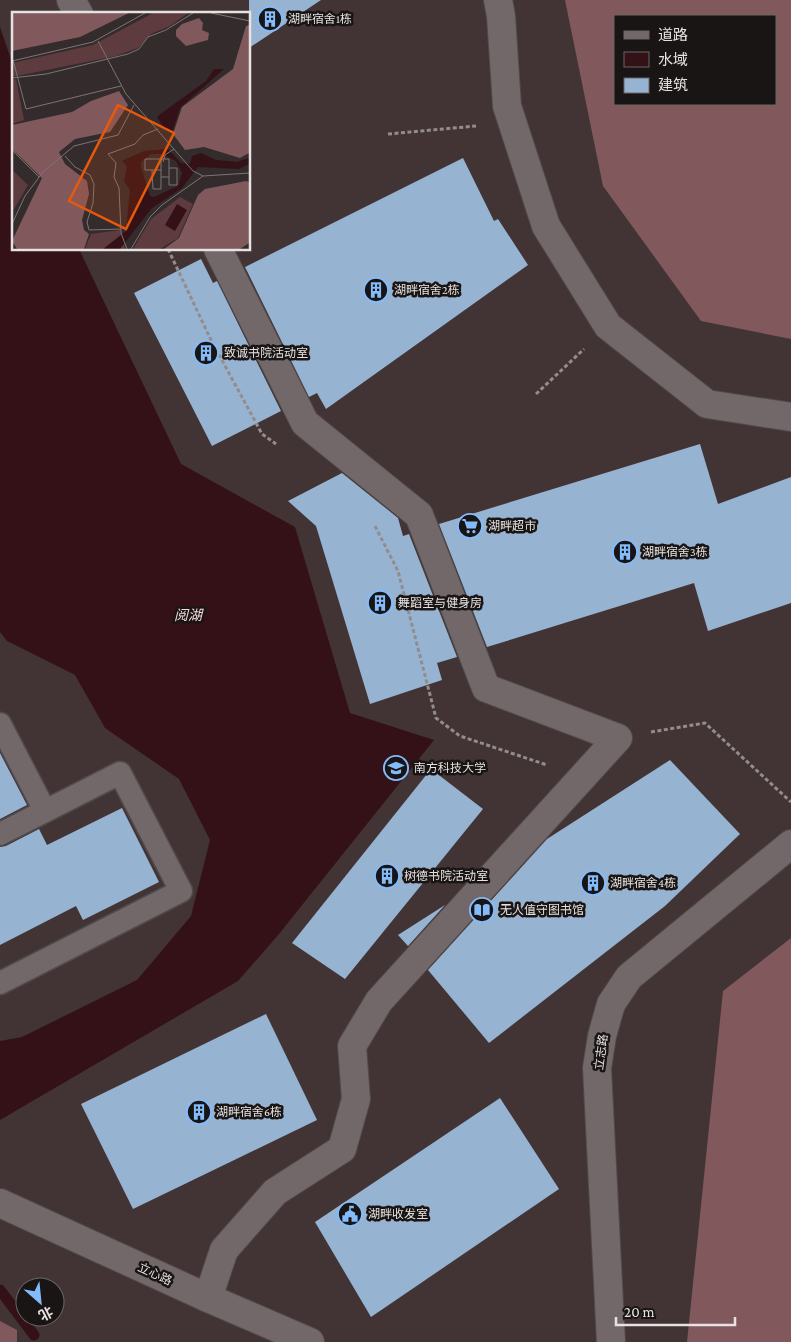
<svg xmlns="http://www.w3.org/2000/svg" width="791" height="1342" viewBox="0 0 791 1342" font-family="'Crimson Pro','Noto Sans SC',serif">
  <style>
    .built { fill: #423435; fill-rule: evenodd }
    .forest { fill: #81585c; fill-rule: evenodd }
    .water { fill: #331117 }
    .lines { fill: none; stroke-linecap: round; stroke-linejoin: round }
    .stream { stroke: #331117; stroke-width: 11 }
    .building { fill: #97b3d2 }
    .lane-casing { stroke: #504a4a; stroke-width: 25 }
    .street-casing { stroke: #504a4a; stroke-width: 30 }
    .path { stroke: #938c8d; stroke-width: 3; stroke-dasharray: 4 2.5; stroke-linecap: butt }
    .lane { stroke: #726869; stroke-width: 22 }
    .street { stroke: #726869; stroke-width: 28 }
    .labels { text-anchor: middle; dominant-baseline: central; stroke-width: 5; stroke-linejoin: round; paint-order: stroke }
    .poi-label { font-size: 12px; fill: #e7e2e2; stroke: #191515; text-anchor: start }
    .street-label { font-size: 12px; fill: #e7e2e2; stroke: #191515 }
    .water-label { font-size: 14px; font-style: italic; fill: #f8dadd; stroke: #191515 }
    .inset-road { fill: none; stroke: #7c7475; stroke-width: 1 }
    .view { fill: #e8590c; fill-opacity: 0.15; stroke: #e8590c; stroke-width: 2.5 }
    .inset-edge { fill: none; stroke: #e7e2e2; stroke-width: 2.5 }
  </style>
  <rect width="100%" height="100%" fill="#342b2c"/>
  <path class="built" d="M0,0H791V1342H0ZM14,14H249V249H14ZM615,16H775V104H615ZM25,1287H55V1317H25Z"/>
  <g class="forest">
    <path d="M565,0H791V339L701,321L603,186ZM615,16H775V104H615Z"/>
    <polygon points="791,938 791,1342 687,1342 723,991"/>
    <polygon points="0,1321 17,1330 17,1342 0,1342"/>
  </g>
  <polygon class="water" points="0,27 14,68 14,249 79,249 181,464 295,527 350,713 434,740 279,934 238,981 0,1120 0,1041 22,1037 137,980 191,916 210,840 179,779 105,728 75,675 7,641 0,632"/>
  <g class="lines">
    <polyline class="stream" points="0,1290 34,1335"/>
  </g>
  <g class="building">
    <polygon points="249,0 321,0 249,48"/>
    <polygon points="463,158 494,221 498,219 528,265 326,409 317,393 309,397 245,267"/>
    <polygon points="201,259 213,283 217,281 281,411 212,446 134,293"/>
    <polygon points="700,444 718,504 791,477 791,603 708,631 694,583 487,647 439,524"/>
    <polygon points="342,473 398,518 403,536 409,534 457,657 437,663 442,680 370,704 316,526 288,501"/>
    <polygon points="0,753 27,805 0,819"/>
    <polygon points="670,760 740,834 665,906 489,1043 428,970 547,839"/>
    <polygon points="431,769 483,809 345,979 292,943"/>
    <polygon points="122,808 159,882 83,920 76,906 0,945 0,847 6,846 39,829 47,845"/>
    <polygon points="445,905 408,946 398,935"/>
    <polygon points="266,1014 317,1120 133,1209 81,1104"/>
    <polygon points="500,1098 559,1189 371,1317 315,1222"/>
  </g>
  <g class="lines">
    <defs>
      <g id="lane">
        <polyline points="0,724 45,811"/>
        <polyline points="0,834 120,773 181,891 0,983"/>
      </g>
      <g id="street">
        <polyline points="71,0 79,14"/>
        <polyline points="498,0 501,16 507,106 546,226 608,326 707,404 791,417"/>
        <polyline points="0,1203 208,1298 310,1342"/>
        <polyline points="208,1298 224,1250 275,1192 342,1149 356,1099 352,1046 379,1001 618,738 486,688 419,515 305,423 218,249"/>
        <polyline points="611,1342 597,1068 602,1036 611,1004 629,977 791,844"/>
      </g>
    </defs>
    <use href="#lane" class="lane-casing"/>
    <use href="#street" class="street-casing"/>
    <g class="path">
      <polyline points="388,134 476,126"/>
      <polyline points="168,249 211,340 262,434 276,444"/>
      <polyline points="536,394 584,349"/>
      <polyline points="375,526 398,571 436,718 460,736 547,765"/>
      <polyline points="651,732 705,723 791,802"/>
    </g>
    <use href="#lane" class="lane"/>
    <use href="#street" class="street"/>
  </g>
  <defs>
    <symbol id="building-ring" viewBox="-11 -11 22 22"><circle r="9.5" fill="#191515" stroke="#84bcfb" stroke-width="1.5"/><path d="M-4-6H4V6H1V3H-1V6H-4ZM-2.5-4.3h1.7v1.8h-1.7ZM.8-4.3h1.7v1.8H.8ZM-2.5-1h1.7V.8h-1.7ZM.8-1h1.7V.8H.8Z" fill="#84bcfb"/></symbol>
    <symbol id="supermarket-ring" viewBox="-11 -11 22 22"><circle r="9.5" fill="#191515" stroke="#84bcfb" stroke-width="1.5"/><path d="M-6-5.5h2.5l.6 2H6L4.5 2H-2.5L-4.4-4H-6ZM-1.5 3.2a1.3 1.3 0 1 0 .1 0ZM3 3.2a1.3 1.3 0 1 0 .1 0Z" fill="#84bcfb"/></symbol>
    <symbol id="university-ring" viewBox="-11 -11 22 22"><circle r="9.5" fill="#191515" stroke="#84bcfb" stroke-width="1.5"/><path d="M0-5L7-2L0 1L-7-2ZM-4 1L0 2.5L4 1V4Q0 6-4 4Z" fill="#84bcfb"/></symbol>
    <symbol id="library-ring" viewBox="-11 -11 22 22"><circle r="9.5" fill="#191515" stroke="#84bcfb" stroke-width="1.5"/><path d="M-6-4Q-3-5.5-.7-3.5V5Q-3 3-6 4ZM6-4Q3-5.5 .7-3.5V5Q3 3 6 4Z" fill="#84bcfb"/></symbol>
    <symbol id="civic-ring" viewBox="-11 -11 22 22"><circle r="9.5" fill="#191515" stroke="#84bcfb" stroke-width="1.5"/><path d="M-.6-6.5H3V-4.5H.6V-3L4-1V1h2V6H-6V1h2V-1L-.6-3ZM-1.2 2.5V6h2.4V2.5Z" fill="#84bcfb"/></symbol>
  </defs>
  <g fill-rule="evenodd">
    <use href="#building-ring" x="256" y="5" width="28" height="28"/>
    <use href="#building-ring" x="362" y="276" width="28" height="28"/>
    <use href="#building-ring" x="192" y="339" width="28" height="28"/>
    <use href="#supermarket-ring" x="456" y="512" width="28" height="28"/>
    <use href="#building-ring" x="611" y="538" width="28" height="28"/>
    <use href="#building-ring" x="366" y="589" width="28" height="28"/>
    <use href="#university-ring" x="382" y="754" width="28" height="28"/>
    <use href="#building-ring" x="373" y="862" width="28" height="28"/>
    <use href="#building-ring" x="579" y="869" width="28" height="28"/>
    <use href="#library-ring" x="468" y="896" width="28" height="28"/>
    <use href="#building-ring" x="185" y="1098" width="28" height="28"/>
    <use href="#civic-ring" x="336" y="1200" width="28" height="28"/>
  </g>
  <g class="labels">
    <g class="poi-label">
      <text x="288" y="19">湖畔宿舍1栋</text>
      <text x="394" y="290">湖畔宿舍2栋</text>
      <text x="224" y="353">致诚书院活动室</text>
      <text x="488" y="526">湖畔超市</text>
      <text x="642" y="552">湖畔宿舍3栋</text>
      <text x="398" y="603">舞蹈室与健身房</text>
      <text x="414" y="768">南方科技大学</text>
      <text x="404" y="876">树德书院活动室</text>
      <text x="610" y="883">湖畔宿舍4栋</text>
      <text x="500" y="910">无人值守图书馆</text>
      <text x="216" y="1112">湖畔宿舍6栋</text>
      <text x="368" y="1214">湖畔收发室</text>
    </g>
    <g class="street-label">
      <text transform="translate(601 1052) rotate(-82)">立志路</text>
      <text transform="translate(155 1274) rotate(25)">立心路</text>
    </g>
    <g class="water-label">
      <text x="188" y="615">阅湖</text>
    </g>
  </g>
  <g transform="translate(12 12)">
    <rect width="238" height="238" fill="#342b2c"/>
    <path d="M141,1H176L158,14L139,22L126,36L104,44L0,65V51L81,33ZM4,67L12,108L0,112V68ZM0,158L16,173L0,201ZM168,185L181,192L166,226L148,237H121L139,207ZM108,218L113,237H73L79,222Z" fill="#5e3b3f"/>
    <path d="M0,1H117L68,25L0,39ZM187,6L191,11L190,18L197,21L196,28L174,34L164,24V18L170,12ZM237,13V141L228,146L192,135L173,138L161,122L170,95L221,57L234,14ZM107,79L116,93L98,120L63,127L47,140L53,152L75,169L77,182L70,208L72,218L77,222L72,237H5L0,229L30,166L0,137V113L60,100L79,89ZM234,169L237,170V231L228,237H152L167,226L186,183L193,177Z" fill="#81585c"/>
    <path d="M202,57H212L168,96L160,121L152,115L145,106L147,103L194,69ZM156,137L169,151L178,152L180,144L189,141L204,148L225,150L237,146V152L227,157L186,155L170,176L140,196L108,237H91L114,219L118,178L112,169L115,154L110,149L132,139ZM139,142H150L164,149L170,161L166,174L142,185L138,184L129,155V150ZM165,192L175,198L163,219L153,213Z" fill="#331117" fill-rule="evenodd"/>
    <path class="inset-road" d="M199,1L238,9M86,29L114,82L181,159L191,164L238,161M1,48L14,97L109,74M0,49L81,30L133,1M0,66L34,62L116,42L127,37L136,25L154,18L181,1M0,138L27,165M53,144L63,155L78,163L82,172L81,191L75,210L77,218L109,217M151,150L153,143L162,137M157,156H165V173H157V165M140,158L141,177H149V165M149,158H133V147H157V165H149V147M0,212L13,184L31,160L62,134L106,123L122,93M115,237L109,221L107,176L102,165L104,151L96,142L123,132L131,123L146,117M119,237L138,205L150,193L191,164"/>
    <path class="view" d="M106,93L162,121L114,217L57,189Z"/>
    <rect width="238" height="238" class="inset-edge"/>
  </g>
  <rect x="614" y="15" width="162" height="90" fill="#191515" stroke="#6b6767"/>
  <rect x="624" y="31" width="25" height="8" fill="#726869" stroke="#6b6767"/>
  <text x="658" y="40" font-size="15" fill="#e7e2e2">道路</text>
  <rect x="624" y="52" width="25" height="15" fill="#331117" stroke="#6b6767"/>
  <text x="658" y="65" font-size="15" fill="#e7e2e2">水域</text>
  <rect x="624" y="78" width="25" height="15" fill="#97b3d2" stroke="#6b6767"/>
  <text x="658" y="90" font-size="15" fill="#e7e2e2">建筑</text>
  <g transform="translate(40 1302) rotate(153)"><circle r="24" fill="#191515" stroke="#6b6767"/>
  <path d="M0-4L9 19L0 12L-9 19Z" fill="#84bcfb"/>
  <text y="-8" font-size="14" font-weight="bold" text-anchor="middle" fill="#e7e2e2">北</text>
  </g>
  <path d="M616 1317v8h119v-8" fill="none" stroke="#e7e2e2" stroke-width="2.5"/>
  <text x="624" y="1317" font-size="15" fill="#e7e2e2" stroke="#191515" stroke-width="4" paint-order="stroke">20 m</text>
</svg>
